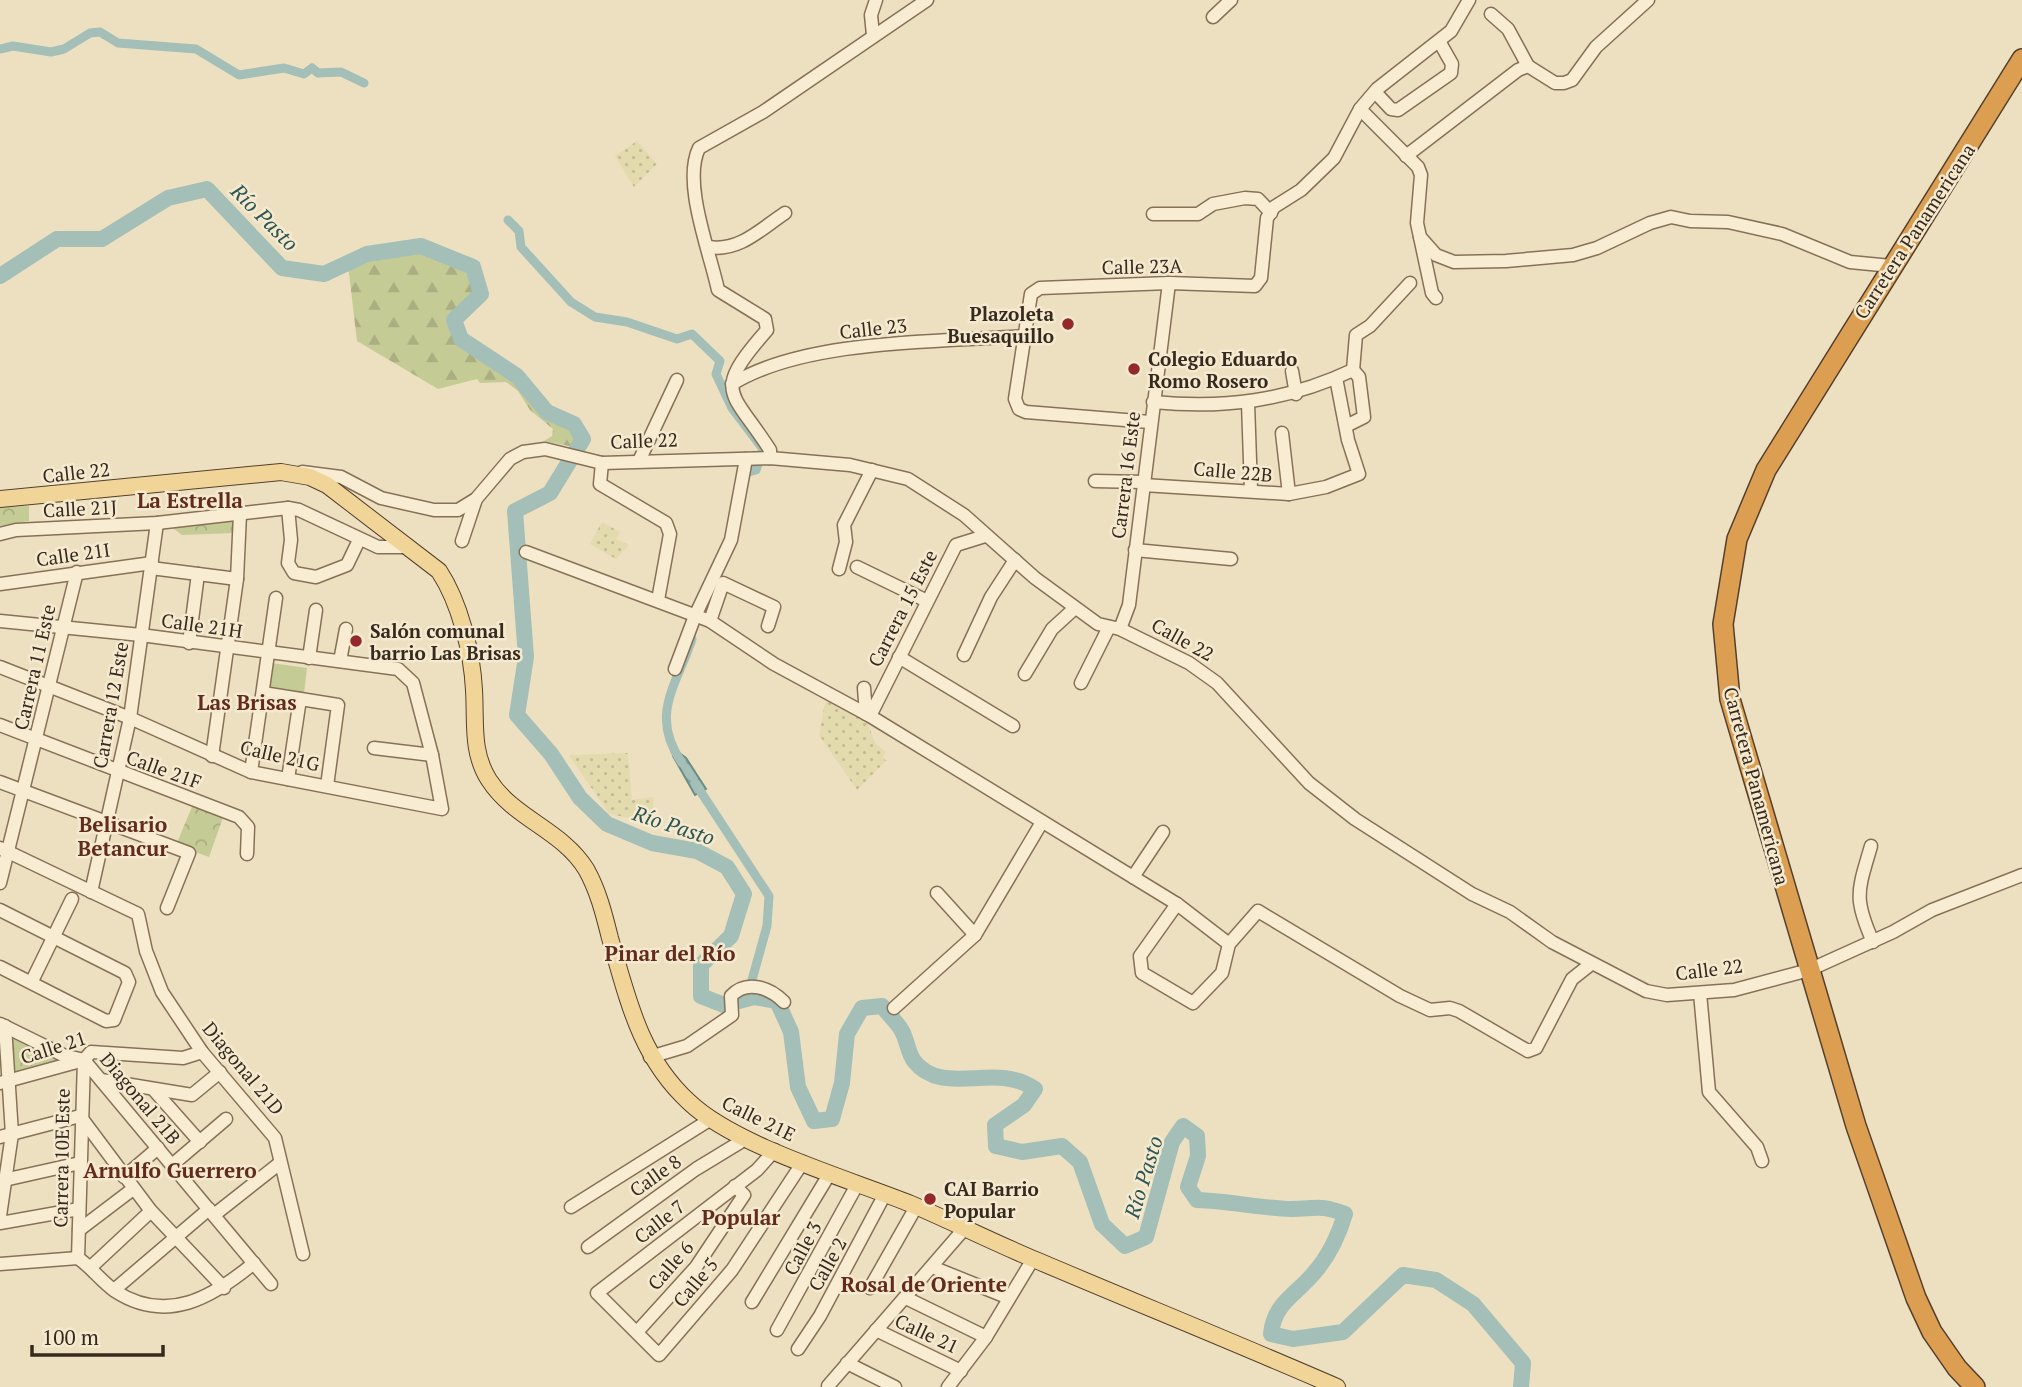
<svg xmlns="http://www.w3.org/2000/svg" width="2022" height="1387" viewBox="0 0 2022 1387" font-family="'PT Serif',serif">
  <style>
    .farmland { fill: url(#farmland-dots) }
    .forest { fill: url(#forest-firs) }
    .park { fill: url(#park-crowns) }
    .garden { fill: #c5cb95 }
    .water { fill: url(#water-waves); stroke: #6b8d84; stroke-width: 2 }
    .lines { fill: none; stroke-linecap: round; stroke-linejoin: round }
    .canal { stroke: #a3bfb7; stroke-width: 9 }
    .river { stroke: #a3bfb7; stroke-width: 16 }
    .minor-casing { stroke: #867158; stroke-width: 15 }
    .major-casing { stroke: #543f2d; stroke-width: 18 }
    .highway-casing { stroke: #543f2d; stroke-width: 22 }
    .minor { stroke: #f8edd3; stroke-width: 12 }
    .major { stroke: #f1d598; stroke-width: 16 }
    .highway { stroke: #dc9f51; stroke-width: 19 }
    .poi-dot { fill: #94292a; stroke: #f5ead0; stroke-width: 2.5 }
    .labels { text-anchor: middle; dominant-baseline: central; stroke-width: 5; stroke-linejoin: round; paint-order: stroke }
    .street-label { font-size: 19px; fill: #36291d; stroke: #f5ead0 }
    .poi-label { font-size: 19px; font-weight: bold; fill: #36291d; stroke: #f5ead0; text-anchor: start }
    .water-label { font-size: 21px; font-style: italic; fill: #2c5553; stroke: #f5ead0 }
    .neighbourhood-label { font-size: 21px; font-weight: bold; fill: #622b1d; stroke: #f5ead0 }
  </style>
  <defs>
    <pattern id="farmland-dots" width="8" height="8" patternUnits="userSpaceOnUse" patternTransform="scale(1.75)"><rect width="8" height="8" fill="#e3daae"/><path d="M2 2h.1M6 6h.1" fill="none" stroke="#c3bb95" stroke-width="1.8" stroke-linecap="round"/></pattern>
    <pattern id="forest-firs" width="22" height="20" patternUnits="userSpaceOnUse" patternTransform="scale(1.75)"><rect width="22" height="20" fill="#c5cb95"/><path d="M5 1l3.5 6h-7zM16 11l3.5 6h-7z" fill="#aaae80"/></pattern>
    <pattern id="park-crowns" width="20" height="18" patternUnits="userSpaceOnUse" patternTransform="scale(1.75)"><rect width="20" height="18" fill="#c5cb95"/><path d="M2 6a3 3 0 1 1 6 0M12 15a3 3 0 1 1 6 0" fill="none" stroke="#aaae80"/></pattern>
    <pattern id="water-waves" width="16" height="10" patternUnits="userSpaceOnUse" patternTransform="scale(1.75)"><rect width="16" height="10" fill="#a3bfb7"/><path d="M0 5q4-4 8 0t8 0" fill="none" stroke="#869b94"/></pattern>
  </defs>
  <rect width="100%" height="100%" fill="#ede0c0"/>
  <g class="farmland">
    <polygon points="637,141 657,164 634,187 615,156"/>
    <polygon points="602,522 620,532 616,539 629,545 616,559 590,544"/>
    <polygon points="830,702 867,721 875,743 886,752 883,757 886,761 857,790 819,735 825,703"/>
    <polygon points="628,753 632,800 653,797 654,815 629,818 609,814 569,755"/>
  </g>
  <polygon class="forest" points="420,249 470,270 477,293 450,319 457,340 513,377 542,413 572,427 578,438 574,447 544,441 552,436 553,429 530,410 518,391 506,382 480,383 477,379 438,389 357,341 348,265 367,257"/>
  <g class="park">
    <polygon points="29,506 29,521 0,526 0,507"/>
    <polygon points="235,520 235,533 182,535 173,528"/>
    <polygon points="194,802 225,812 209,857 176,845"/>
    <polygon points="11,1032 71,1062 16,1078"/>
  </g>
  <g class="garden">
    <polygon points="271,663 307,668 304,694 268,689"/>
    <polygon points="22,1038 54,1054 47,1069 15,1053"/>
  </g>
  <polygon class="water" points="678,752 686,758 706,789 695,795 673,756"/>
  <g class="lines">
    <g class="canal">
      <polyline points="0,49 13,46 51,52 64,49 90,33 100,32 118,43 196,49 239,75 284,68 304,74 312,68 318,73 341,72 364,83"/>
      <polyline points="508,220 519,231 521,247 571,302 595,317 627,322 677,339 692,334 720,361 716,374 732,408 763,449 756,470 744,473 743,477"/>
      <path d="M682,763C649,715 676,687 692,639"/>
      <polyline points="695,783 769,896 767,926 752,980"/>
    </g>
    <path class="river" d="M0,276L57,239H102L168,198L207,189L282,268L324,274L367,254L421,246L473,267L481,294L454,320L461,339L517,376L547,412L574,424L583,439L550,493L515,511L526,657L517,715L551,754L580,798L607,824L652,843L697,851L727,867L744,894L731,936L701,965V996L724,1005L754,997L777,1001L791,1032L798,1087L814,1121L832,1119L842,1083L847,1034L862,1008L882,1006C888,1014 897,1022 902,1031C907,1040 908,1053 914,1061C943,1098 996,1061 1035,1089L1024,1105L995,1125L996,1146L1022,1152L1062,1146L1080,1162L1102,1224L1125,1246L1146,1237L1172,1142L1183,1126L1197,1136L1198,1156L1188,1187L1197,1200C1229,1201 1260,1208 1291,1209C1316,1209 1320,1204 1345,1214C1339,1234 1328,1257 1314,1273C1295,1296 1274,1303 1271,1334L1293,1339L1343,1332L1403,1275L1436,1280L1473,1304L1523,1363L1521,1387"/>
    <defs>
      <g id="minor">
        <polyline points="1491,14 1508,29 1528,66 1555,83 1564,83 1572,80 1596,47 1648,0"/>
        <polyline points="1213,17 1231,0"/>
        <polyline points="873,35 871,15 876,0"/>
        <polyline points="1375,92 1391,109 1398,110 1451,73 1452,64 1439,41"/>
        <polyline points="1360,109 1418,167 1421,175 1417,223 1432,293 1436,298"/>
        <polyline points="1406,156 1518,70 1528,66"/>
        <polyline points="1153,214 1198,214 1213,204 1245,198 1258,199 1271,213"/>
        <polyline points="1420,237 1436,255 1454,262 1506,261 1573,255 1597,248 1650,223 1671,217 1690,221 1728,222 1782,234 1850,262 1891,266"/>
        <path d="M709,247C739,252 761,229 785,213"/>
        <polyline points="1353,370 1356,335 1370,326 1410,283"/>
        <polyline points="1292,371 1296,394"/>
        <path d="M732,384C805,339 939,342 1025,336"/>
        <path d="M1153,402C1224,409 1287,401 1353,370"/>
        <polyline points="1248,403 1251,490"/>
        <polyline points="1150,422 1026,412 1019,409 1015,399 1031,294 1040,288 1169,283 1255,286 1261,278 1267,218 1274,207 1301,190 1334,158 1360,109 1377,89 1451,31 1469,0"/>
        <polyline points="1346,426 1364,417 1359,377 1353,370"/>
        <polyline points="1282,433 1289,494"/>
        <path d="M770,458V450C731,389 711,394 767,330L765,319L718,290C710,252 682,183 699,148L763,112L927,0"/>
        <polyline points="639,461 677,380"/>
        <polyline points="602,463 600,484 666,523 670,534 658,600"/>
        <polyline points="302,472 341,477 381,498 434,510 458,510 476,499 510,459 523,452 545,449 602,463 770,458 850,465 908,479 964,515 1035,578 1098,624 1120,629 1189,663 1217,683 1309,783 1355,819 1472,894 1510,912 1552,942 1646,991 1667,995 1734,990 1809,970 1893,932 1932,910 2022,875"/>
        <polyline points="1095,481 1143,482"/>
        <polyline points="1143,485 1289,494 1326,487 1359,474 1348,440 1336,378"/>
        <polyline points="288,508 291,540 288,563 294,573 316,577 347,565 359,540"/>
        <polyline points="0,534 16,530 157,523 288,508 299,510 378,547 405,547"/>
        <polyline points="462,541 476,499"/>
        <polyline points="1135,550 1231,559"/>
        <polyline points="526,552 710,621 774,664 870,716 1177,904 1229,944"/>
        <polyline points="857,567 927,601"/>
        <polyline points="151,568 237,579"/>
        <polyline points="839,569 846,542 844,525 872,470"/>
        <polyline points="0,584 152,563"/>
        <polyline points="0,621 141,635 398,669 413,683 432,755 442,809 251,772 130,718 0,667"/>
        <polyline points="710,621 723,583 774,607 768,626"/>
        <polyline points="1120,629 1129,605 1169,283"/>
        <polyline points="189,643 198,574"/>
        <polyline points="964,655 991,597 1015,560"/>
        <polyline points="899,657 1013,726"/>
        <polyline points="309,658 316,610"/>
        <polyline points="340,661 346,629"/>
        <polyline points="675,669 695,616 731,540 746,459"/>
        <polyline points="1025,674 1052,629 1075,608"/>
        <polyline points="1081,683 1109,627"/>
        <polyline points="864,688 866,714"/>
        <polyline points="263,693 338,705 327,786"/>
        <polyline points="870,716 956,545 985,536"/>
        <polyline points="0,725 239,817 248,827 247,854"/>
        <polyline points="374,748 432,755"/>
        <polyline points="212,756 237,579 240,514"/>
        <polyline points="251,772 276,598"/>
        <polyline points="288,779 300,699"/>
        <polyline points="0,782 189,853 167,908"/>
        <path d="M1871,846C1858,891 1853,897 1873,942"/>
        <polyline points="0,848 138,914 146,951 162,992 202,1052 275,1138 303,1254"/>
        <polyline points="1133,877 1163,832"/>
        <polyline points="0,883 77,572"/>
        <polyline points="91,892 130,718 157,523"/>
        <polyline points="937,893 975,935"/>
        <polyline points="1177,904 1140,956 1142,973 1193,1003 1222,973 1229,944 1258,911 1400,996 1430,1010 1450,1008 1459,1011 1528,1051 1536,1048 1572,979 1591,964"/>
        <polyline points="0,910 125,973 129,982 114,1020 106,1021 0,967"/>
        <polyline points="32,981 72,899"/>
        <polyline points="1700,993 1709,1092 1757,1147 1762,1161"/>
        <polyline points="894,1008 975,935 1042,822"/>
        <polyline points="0,1024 63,1055 84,1060 271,1284"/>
        <path d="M650,1057L687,1046L732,1015L731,996C747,979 770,988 784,1002"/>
        <polyline points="101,1080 192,1095 220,1072"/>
        <polyline points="0,1083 84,1060 91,1052 183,1058 202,1052"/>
        <polyline points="153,1089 200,1142"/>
        <polyline points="0,1137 80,1116 151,1211 224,1288"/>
        <polyline points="775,1150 757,1170 597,1293 659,1355 732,1270 803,1162"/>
        <polyline points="172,1165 226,1119"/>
        <polyline points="124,1177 158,1148"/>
        <polyline points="0,1181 80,1163"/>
        <polyline points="571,1207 711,1119"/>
        <polyline points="214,1215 280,1163"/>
        <polyline points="0,1216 12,1134 5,1026"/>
        <polyline points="0,1223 79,1209"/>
        <polyline points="79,1230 133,1189"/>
        <polyline points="588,1247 696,1169 747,1138"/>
        <polyline points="78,1258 84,1060"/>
        <path d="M0,1264L78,1258C91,1267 102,1282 115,1291C167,1325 213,1297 254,1263"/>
        <polyline points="91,1267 151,1211"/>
        <polyline points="932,1267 1009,1298"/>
        <polyline points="870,1288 916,1207"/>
        <polyline points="114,1290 209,1209"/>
        <polyline points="906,1298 986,1337"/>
        <polyline points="752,1302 830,1173"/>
        <polyline points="777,1330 858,1183"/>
        <polyline points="876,1330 961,1371"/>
        <polyline points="637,1332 696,1267 744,1195 735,1186"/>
        <polyline points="798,1349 820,1316 885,1194"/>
        <polyline points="847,1363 895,1387"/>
        <polyline points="828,1386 964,1229"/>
        <polyline points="948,1387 986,1337 1033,1259"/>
      </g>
      <path id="major" d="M0,499L281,472L310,477L327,485L439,571C460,603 472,652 474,690C476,722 471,752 489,780C514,819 562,830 586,869C598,890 604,914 610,938C628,1000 640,1057 689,1102C735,1146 849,1179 911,1204C953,1222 995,1243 1038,1261C1137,1303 1238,1344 1337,1387"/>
      <polyline id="highway" points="1975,1387 1957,1368 1932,1332 1916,1298 1856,1126 1730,699 1723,624 1737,539 1766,470 2022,59"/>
    </defs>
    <use href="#minor" class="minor-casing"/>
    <use href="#major" class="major-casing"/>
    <use href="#highway" class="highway-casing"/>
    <use href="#minor" class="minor"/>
    <use href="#major" class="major"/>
    <use href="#highway" class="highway"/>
  </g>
  <g class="poi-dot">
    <circle cx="1068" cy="324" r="7"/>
    <circle cx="1134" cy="369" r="7"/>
    <circle cx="356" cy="641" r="7"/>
    <circle cx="930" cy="1199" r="7"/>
  </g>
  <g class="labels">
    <g class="street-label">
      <text transform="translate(1914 231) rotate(-57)">Carretera Panamericana</text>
      <text transform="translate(1142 266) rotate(-1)">Calle 23A</text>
      <text transform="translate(873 328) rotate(-6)">Calle 23</text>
      <text transform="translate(644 440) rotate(-2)">Calle 22</text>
      <text transform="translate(1233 471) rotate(5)">Calle 22B</text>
      <text transform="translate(76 472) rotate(-6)">Calle 22</text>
      <text transform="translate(1125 475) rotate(-83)">Carrera 16 Este</text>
      <text transform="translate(80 508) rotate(-3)">Calle 21J</text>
      <text transform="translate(73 554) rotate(-8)">Calle 21I</text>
      <text transform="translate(902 608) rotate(-63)">Carrera 15 Este</text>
      <text transform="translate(202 625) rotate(8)">Calle 21H</text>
      <text transform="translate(1183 639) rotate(29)">Calle 22</text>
      <text transform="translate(34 667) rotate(-77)">Carrera 11 Este</text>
      <text transform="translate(110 705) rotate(-80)">Carrera 12 Este</text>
      <text transform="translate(280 755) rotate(13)">Calle 21G</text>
      <text transform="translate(164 769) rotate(20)">Calle 21F</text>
      <text transform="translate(1757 786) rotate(75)">Carretera Panamericana</text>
      <text transform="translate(1709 969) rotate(-7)">Calle 22</text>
      <text transform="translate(53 1047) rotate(-18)">Calle 21</text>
      <text transform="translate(244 1068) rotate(50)">Diagonal 21D</text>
      <text transform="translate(141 1098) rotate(50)">Diagonal 21B</text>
      <text transform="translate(759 1118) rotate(26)">Calle 21E</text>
      <text transform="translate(61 1158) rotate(-89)">Carrera 10E Este</text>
      <text transform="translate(655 1175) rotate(-35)">Calle 8</text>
      <text transform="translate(659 1221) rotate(-38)">Calle 7</text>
      <text transform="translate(802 1248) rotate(-62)">Calle 3</text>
      <text transform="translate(827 1264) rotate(-61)">Calle 2</text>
      <text transform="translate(670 1265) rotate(-49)">Calle 6</text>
      <text transform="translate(695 1282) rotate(-50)">Calle 5</text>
      <text transform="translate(927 1333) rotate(25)">Calle 21</text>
    </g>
    <g class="poi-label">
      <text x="1054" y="313" text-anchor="end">Plazoleta<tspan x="1054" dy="22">Buesaquillo</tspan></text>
      <text x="1148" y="358">Colegio Eduardo<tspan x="1148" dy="22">Romo Rosero</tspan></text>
      <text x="370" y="630">Salón comunal<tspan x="370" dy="22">barrio Las Brisas</tspan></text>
      <text x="944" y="1188">CAI Barrio<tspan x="944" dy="22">Popular</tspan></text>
    </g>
    <g class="water-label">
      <text transform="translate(265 217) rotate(45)">Río Pasto</text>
      <text transform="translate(674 825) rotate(18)">Río Pasto</text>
      <text transform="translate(1143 1177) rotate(-73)">Río Pasto</text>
    </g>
    <g class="neighbourhood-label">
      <text x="190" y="500">La Estrella</text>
      <text x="247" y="702">Las Brisas</text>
      <text x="123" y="824">Belisario<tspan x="123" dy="24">Betancur</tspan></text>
      <text x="670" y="953">Pinar del Río</text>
      <text x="170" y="1170">Arnulfo Guerrero</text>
      <text x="741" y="1217">Popular</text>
      <text x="924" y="1284">Rosal de Oriente</text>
    </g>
  </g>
  <path d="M32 1345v10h131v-10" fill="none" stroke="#36291d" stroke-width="3.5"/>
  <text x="42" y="1345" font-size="21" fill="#36291d" stroke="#f5ead0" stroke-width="5" paint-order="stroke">100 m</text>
</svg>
